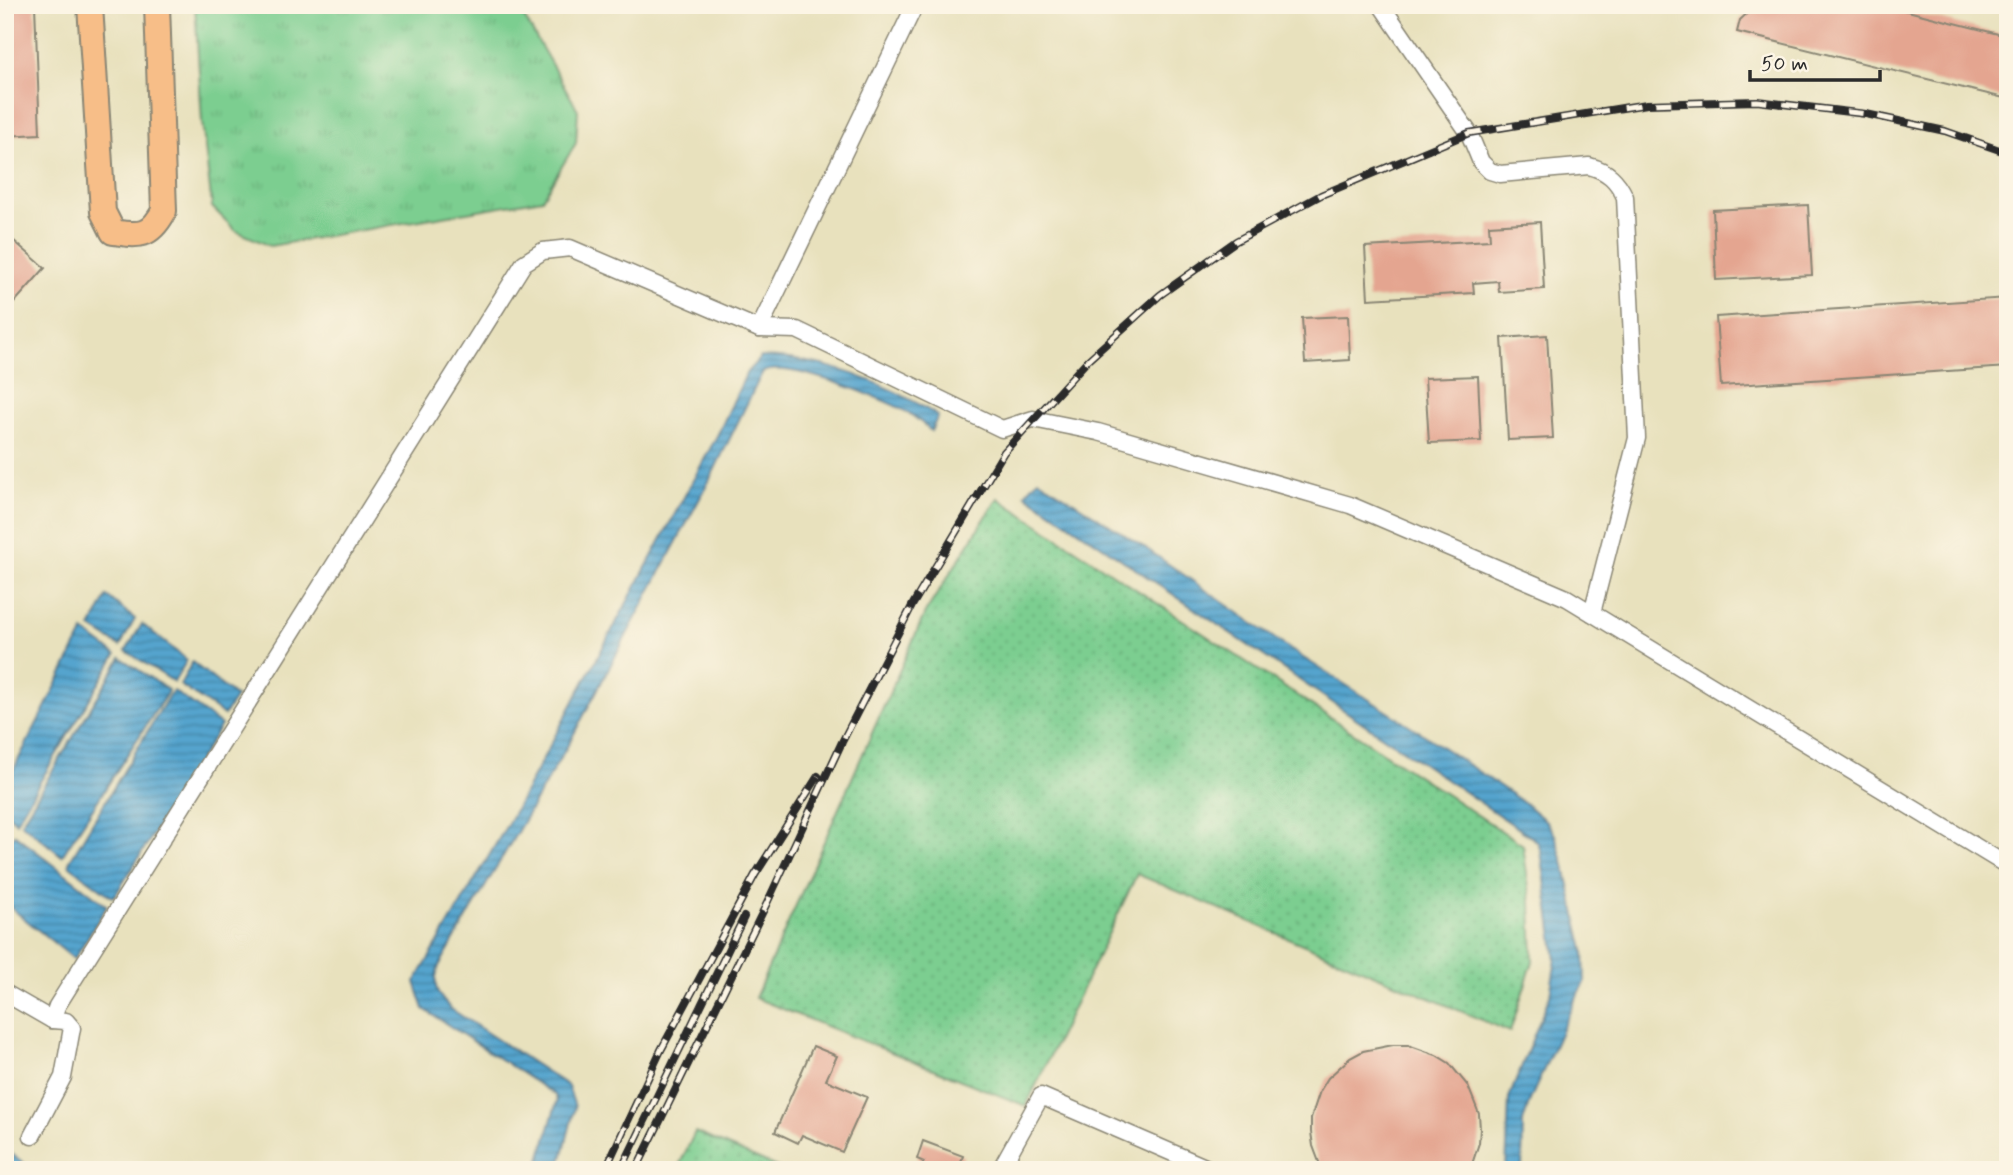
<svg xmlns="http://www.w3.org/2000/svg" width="2013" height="1175" viewBox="0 0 2013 1175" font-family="Mynerve,sans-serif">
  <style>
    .grass { fill: url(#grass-dots); stroke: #547c5e; stroke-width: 2 }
    .park { fill: url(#park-tufts); stroke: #547c5e; stroke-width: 2 }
    .water { fill: url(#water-rules); stroke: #40687c; stroke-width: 2 }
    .building { fill: #e4a590 }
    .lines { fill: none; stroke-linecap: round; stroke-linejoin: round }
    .street-casing { stroke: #8a8674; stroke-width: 19 }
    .primary-casing { stroke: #8a8674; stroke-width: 28 }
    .street { stroke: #fff; stroke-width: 16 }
    .primary { stroke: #f7be88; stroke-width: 24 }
    .rail-casing { stroke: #2b2b2b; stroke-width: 8 }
    .rail { stroke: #fcf5e5; stroke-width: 5; stroke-dasharray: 16; stroke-linecap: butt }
  </style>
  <defs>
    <pattern id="grass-dots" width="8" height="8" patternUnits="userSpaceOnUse" patternTransform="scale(1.75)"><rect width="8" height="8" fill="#7cce90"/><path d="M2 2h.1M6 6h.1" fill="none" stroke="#6bb17c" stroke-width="1.8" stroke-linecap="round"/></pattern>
    <pattern id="park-tufts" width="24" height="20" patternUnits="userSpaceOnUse" patternTransform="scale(1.75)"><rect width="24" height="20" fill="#7cce90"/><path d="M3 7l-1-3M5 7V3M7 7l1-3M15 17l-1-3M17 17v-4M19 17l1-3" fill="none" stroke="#6bb17c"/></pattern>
    <pattern id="water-rules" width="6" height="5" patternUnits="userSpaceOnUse" patternTransform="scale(1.75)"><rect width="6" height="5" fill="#54a4ce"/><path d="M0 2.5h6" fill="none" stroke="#4686a7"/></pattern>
  </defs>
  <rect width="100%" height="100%" fill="#fcf5e5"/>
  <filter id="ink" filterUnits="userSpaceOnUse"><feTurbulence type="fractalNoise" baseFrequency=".0143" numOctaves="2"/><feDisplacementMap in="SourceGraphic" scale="14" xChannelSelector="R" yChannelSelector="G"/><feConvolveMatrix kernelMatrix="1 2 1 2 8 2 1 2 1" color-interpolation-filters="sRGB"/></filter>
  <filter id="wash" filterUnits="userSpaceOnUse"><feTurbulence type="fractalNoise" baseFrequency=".00686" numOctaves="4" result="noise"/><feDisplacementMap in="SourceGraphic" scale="28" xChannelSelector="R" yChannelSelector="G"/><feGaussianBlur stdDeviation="1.57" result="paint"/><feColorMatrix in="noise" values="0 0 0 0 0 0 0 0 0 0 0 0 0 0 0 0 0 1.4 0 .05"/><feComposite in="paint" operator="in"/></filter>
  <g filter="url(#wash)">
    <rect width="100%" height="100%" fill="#e8e1bd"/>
    <g class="grass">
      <polygon points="998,498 1523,845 1531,902 1533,961 1510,1032 1137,874 1026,1106 755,998 925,613"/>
      <polygon points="695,1132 783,1170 677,1170"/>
    </g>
    <polygon class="park" points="195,5 517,5 578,110 576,143 542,199 270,246 236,231 212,207 202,122"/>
    <g class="water">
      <path d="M761,357C822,358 886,382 938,416L931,431C923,424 915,416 905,411C883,398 781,358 762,373L708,483L569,743L439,966C432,986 436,994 451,1009L568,1086L575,1107L559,1170H537L557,1101L555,1095L424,1009L415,982L507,825L718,434L747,372Z"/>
      <polygon points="1038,479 1147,549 1291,650 1420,732 1523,802 1546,821 1555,835 1566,872 1584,950 1585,983 1575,1000 1530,1100 1523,1122 1522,1170 1506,1170 1509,1098 1550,995 1556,959 1541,851 1537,841 1025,494"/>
      <polygon points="107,596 135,619 120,646 91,628"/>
      <polygon points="142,624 187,660 174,682 126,651"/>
      <polygon points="84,631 116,655 16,822 5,811 5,786"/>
      <polygon points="121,658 168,690 167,693 62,856 21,823"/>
      <polygon points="192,662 236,697 224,715 180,685"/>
      <polygon points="174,691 221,725 116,894 112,897 70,866 69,862 170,694"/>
      <polygon points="14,834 107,906 74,959 5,903 5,849"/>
      <polygon points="5,1149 33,1170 5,1170"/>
    </g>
    <g id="blocks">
      <g class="building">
        <polygon points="5,5 35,5 40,134 5,136"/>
        <polygon points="1756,5 1884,5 2006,36 2003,48 2008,49 2008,99 1737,32 1740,20"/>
        <polygon points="1808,205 1812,275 1716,280 1713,210"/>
        <polygon points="1540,222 1544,289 1499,292 1498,281 1473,283 1474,293 1368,299 1365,247 1490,240 1489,225"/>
        <polygon points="5,233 45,268 5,313"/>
        <polygon points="2008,298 2008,367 1721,386 1716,317"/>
        <polygon points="1348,316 1350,360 1305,363 1302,318"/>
        <polygon points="1547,335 1553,438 1508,440 1502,338"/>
        <polygon points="1478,376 1481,441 1429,443 1425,378"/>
        <polygon points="1393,1045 1408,1045 1436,1055 1449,1063 1468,1086 1479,1114 1480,1129 1479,1143 1470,1170 1322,1170 1313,1146 1311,1132 1311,1118 1320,1091 1328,1078 1350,1058 1363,1051"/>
        <polygon points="813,1046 837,1056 826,1080 867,1097 842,1152 802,1135 798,1143 775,1132"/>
        <polygon points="923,1141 963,1156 958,1170 934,1170 922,1165 924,1162 917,1159"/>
      </g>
    </g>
  </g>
  <g filter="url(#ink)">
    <use href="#blocks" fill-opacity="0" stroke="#8a8674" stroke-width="2"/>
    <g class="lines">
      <defs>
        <g id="street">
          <path d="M1381,5L1469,133L1481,162L1490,171L1500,174L1589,166C1608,171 1617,180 1625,197L1637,438L1592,613"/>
          <polyline points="759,329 797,330 1002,429 1033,419 1098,432 1350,505 1567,598 2008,866"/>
          <polyline points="5,993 52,1020 66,1021 72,1028 63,1077 32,1136"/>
          <polyline points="52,1020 57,1006 524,263 543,251 570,248 759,329 915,5"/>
          <polyline points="1000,1170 1041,1096 1212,1170"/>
        </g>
        <path id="primary" d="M90,5L103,212L113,232C140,236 150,237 164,211L157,5"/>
      </defs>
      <use href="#street" class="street-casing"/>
      <use href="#primary" class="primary-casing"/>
      <use href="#street" class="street"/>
      <use href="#primary" class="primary"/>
      <defs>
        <g id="rail">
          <polyline points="605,1170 661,1050 755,875 818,776"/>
          <polyline points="621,1170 744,917"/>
          <polyline points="636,1170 768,901 842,742 913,604 1004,452 1087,361 1160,295 1236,241 1321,195 1469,133 1647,104 1757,101 1866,114 1945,131 2008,153"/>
        </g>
      </defs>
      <use href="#rail" class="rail-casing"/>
      <use href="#rail" class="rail"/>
    </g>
  </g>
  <rect width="2013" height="1175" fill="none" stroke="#fcf5e5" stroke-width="28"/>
  <path d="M1750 70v10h130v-10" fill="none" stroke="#2b2b2b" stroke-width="3.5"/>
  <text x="1761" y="70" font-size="21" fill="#2b2b2b" stroke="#fcf5e5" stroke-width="5" paint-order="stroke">50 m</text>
</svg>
